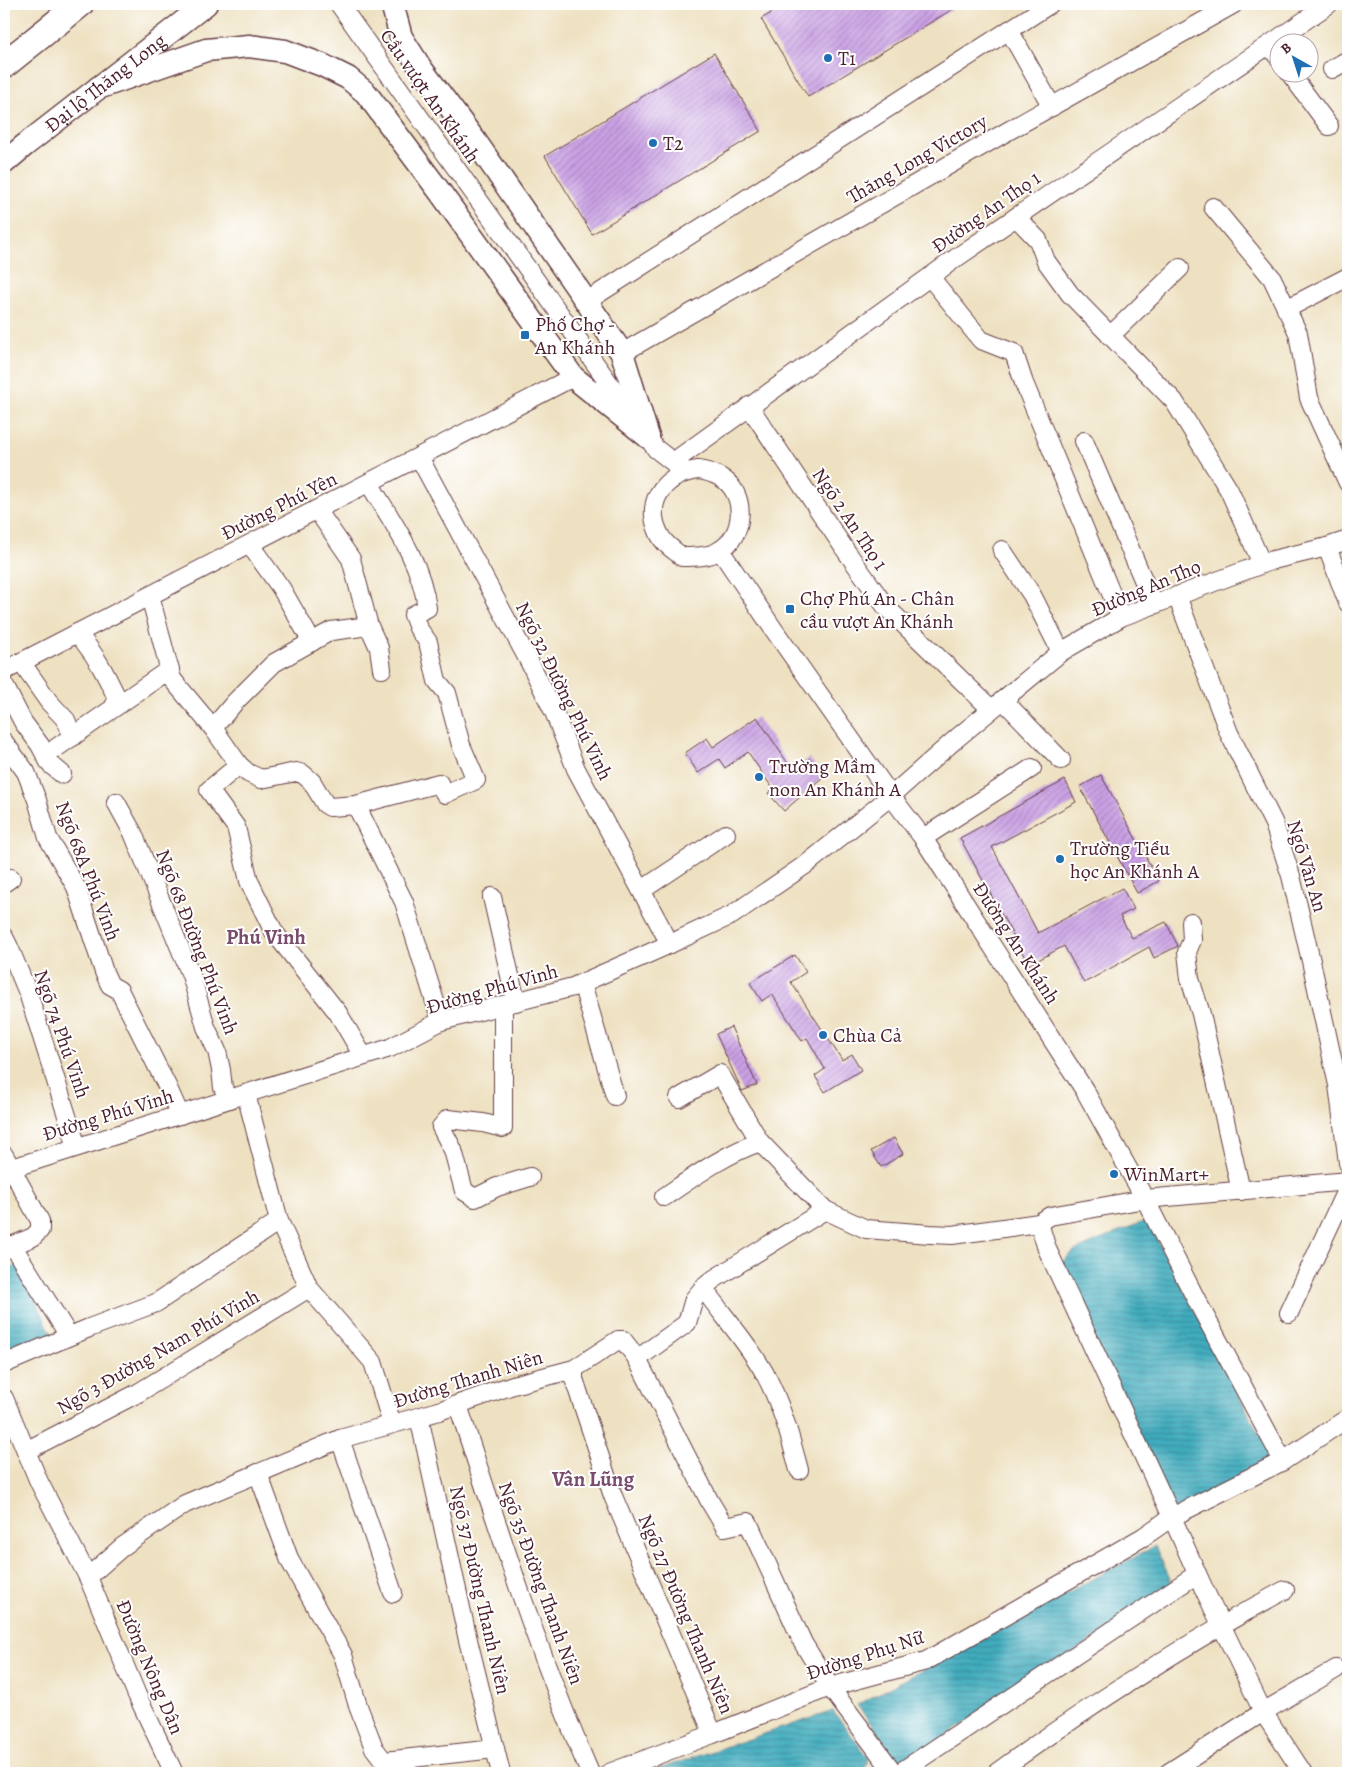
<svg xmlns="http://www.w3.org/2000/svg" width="1352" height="1777" viewBox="0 0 1352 1777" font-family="Alegreya,serif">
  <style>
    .water { fill: url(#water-rules); stroke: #446674 }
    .building { fill: url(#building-hatch) }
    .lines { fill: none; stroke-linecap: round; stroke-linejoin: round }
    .minor-casing { stroke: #633c42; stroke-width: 20 }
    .major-casing { stroke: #633c42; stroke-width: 25 }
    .highway-casing { stroke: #633c42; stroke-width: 29 }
    .minor { stroke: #fff; stroke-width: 18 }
    .major { stroke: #fff; stroke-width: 22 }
    .highway { stroke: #fff; stroke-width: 26 }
    .poi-dot { fill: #1f6fb2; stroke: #fff; stroke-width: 2 }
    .labels { text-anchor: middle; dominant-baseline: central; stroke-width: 4; stroke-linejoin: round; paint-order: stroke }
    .poi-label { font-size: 20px; fill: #4a1f2b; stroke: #fff; text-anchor: start }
    .street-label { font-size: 20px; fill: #4a1f2b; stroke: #fff }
    .neighbourhood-label { font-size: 21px; font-weight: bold; fill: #774c6c; stroke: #fff }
  </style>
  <defs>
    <pattern id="water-rules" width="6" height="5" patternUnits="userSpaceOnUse" patternTransform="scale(1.25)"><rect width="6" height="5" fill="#3facbd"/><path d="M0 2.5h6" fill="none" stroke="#378b9a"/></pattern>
    <pattern id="building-hatch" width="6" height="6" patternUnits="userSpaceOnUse" patternTransform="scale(1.25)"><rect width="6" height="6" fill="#caa1e5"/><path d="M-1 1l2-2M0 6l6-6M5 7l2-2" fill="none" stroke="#a683ba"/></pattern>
  </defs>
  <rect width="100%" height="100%" fill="#fff"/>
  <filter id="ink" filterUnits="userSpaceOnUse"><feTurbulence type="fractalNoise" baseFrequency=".02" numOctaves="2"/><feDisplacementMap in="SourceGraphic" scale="10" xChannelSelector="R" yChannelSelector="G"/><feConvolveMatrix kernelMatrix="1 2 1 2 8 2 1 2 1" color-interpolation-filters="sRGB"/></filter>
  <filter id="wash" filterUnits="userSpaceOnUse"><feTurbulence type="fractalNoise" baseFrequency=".0096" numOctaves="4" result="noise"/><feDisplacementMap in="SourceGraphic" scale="20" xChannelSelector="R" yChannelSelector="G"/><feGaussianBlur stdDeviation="1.12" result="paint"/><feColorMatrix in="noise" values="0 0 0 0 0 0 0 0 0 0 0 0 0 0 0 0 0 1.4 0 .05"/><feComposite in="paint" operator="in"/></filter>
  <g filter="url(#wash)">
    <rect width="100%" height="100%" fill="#eee1c1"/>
    <g class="water">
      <polygon points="1147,1220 1274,1462 1183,1513 1167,1504 1060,1264 1074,1251"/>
      <polygon points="19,1263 54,1340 4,1361 4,1272"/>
      <polygon points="1155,1546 1174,1587 916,1756 898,1761 857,1705"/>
      <polygon points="833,1711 869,1758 864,1772 646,1773"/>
    </g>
    <g id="blocks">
      <g class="building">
        <polygon points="787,4 961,4 808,97 761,19"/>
        <polygon points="714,53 761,131 592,234 545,156"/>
        <polygon points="757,717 793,771 809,758 824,776 784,811 768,793 773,789 748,752 725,768 719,759 698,773 685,753 707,738 713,747"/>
        <polygon points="1101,775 1159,881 1137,893 1080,787"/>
        <polygon points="1065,780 1076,802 992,847 1038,933 1122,888 1134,909 1120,916 1132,938 1166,922 1178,946 1154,958 1149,947 1084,983 1064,946 1029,965 960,838"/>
        <polygon points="795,955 806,972 791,982 842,1060 852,1054 861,1070 825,1092 815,1076 825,1069 807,1038 802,1041 772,994 762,1001 750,983"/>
        <polygon points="731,1027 757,1085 742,1091 716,1034"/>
        <polygon points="894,1138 903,1154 881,1167 871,1151"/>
      </g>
    </g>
  </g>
  <g filter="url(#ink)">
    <use href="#blocks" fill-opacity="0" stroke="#633c42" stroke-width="1"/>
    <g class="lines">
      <defs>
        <g id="minor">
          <polyline points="339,4 656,449 686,472"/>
          <polyline points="1009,30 1052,107"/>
          <polyline points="1269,46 1280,59"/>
          <polyline points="1332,69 1348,60"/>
          <polyline points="1289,72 1329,126"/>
          <polyline points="1213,207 1272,278 1298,333 1309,398 1348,483"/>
          <polyline points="1016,217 1038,240 1046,261 1070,294 1174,401 1229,490 1262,564"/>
          <polyline points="930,277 981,340 1014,353 1024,383 1121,617"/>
          <polyline points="587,301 1050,4"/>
          <polyline points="1286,309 1348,277"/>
          <polyline points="1110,336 1180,268"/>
          <polyline points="622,353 1008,131 1234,4"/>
          <polyline points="749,406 846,551 886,607 991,709"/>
          <polyline points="1084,441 1154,605"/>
          <polyline points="419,457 530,663 554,712 576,769 670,944"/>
          <polyline points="673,462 956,258 1329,4"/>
          <path d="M698,470C706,471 713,473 720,477C747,492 746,535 719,551C708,557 695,557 682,557C673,549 662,543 658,531C644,499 667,474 698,470Z"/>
          <polyline points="317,510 351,559 369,626 379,648 382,669"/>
          <polyline points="250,545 281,588 312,642"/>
          <polyline points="1327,547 1348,603"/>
          <polyline points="720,550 774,630 891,796 923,838 1085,1091 1145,1199 1197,1301 1283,1461"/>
          <polyline points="1002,550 1032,595 1061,652"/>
          <path d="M150,596L172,679L213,728L239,765L248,773L261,779L296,772L303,774L312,782L325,804L330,807L356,805L439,783L445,794L476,780L461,745L447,693L437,681L428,642L418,628L413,615L427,608C421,561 393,523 369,483"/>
          <polyline points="1177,596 1229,733 1274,824 1291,876 1311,961 1338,1085 1348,1163"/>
          <path d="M77,633C96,655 105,673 117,698L114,707"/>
          <polyline points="21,662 49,702 66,720 73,737"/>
          <polyline points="4,671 573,377"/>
          <polyline points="4,685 23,722 40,745 50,764 62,774"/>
          <polyline points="1003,700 1061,760"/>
          <polyline points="213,728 235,702 274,663 331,631 369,626"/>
          <polyline points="4,742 26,772 37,800 48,838 76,887 104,972 110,985 119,990 167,1086 180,1115"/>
          <polyline points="56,748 170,669"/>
          <polyline points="239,765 209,790 236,827 249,881 274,932 338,1013 363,1056"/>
          <polyline points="116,802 133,833 191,975 206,1027 217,1051 221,1070 223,1088 230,1099"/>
          <polyline points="356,805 404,902 441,1021"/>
          <polyline points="923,838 1032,768"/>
          <polyline points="4,883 11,878"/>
          <polyline points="642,890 726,834"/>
          <polyline points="492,897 516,1002"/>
          <polyline points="1191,922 1192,940 1187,952 1190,979 1201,1014 1241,1191"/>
          <polyline points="4,937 9,947 28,993 77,1147"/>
          <polyline points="582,983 615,1096"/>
          <polyline points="503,1005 503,1128 483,1123 448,1119 441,1127 453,1150 464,1191 475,1198 497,1187 530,1177"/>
          <polyline points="246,1094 279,1221 309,1288 373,1362 392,1424"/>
          <polyline points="679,1098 720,1074 760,1142 825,1210 866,1229 930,1234 952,1235 1039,1223 1050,1216 1145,1199 1348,1181"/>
          <polyline points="4,1155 40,1221 40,1230 33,1237 4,1249"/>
          <polyline points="12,1168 390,1048 441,1021 573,987 670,944 732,915 808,863 891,796 957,738 1061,652 1121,617 1273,560 1327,547 1348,540"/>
          <path d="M664,1197C695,1176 725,1154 760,1142"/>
          <polyline points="1039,1223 1047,1249 1172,1517 1203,1587 1263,1712 1303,1773"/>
          <polyline points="12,1245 69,1336"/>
          <path d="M703,1288C723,1316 747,1342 764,1372C781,1403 790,1436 799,1470"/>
          <polyline points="1289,1313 1348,1186"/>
          <polyline points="636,1357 710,1502 725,1527 748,1522 803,1643 830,1687 894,1773"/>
          <polyline points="4,1364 89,1328 156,1303 279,1221"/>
          <polyline points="574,1369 574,1379 613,1496 713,1734"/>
          <polyline points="4,1398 39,1482 88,1577 137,1695 174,1773"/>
          <path d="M458,1405C498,1528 538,1653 590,1773"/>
          <polyline points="419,1417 468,1640 501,1773"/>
          <polyline points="340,1439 393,1593"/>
          <polyline points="26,1451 138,1393 309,1288"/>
          <polyline points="258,1473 290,1561 343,1655 358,1706 374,1748 384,1761 495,1749"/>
          <polyline points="88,1577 122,1547 185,1504 340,1439 439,1411 513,1385 574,1369 618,1340 623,1340 636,1357 644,1354 687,1323 694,1299 703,1288 714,1279 825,1210"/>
          <polyline points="609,1773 713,1734 830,1687 926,1661 1143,1537 1172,1517 1283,1461 1348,1418"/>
          <polyline points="899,1773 1197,1574"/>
          <path d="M996,1773C1089,1706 1184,1644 1285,1590"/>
          <polyline points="1168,1773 1263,1712 1336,1669"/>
        </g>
        <g id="major">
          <polyline points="393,4 394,11 401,37 420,67 476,142 622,353 648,437"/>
          <polyline points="98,88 206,50 249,46 285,51 322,65 348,78 366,93 440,192 573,377 648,437"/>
          <path id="s1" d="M4,163L25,145L206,4"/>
        </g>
        <polyline id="highway" points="4,65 80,4"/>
      </defs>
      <use href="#minor" class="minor-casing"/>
      <use href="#major" class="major-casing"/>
      <use href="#highway" class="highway-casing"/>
      <use href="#minor" class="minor"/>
      <use href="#major" class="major"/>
      <use href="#highway" class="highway"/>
    </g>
  </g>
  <g class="poi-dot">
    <circle cx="828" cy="58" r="5"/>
    <circle cx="653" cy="143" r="5"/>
    <rect x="520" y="330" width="10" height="10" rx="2.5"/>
    <rect x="785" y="604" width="10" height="10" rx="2.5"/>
    <circle cx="759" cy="777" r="5"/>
    <circle cx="1060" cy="859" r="5"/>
    <circle cx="823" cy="1035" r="5"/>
    <circle cx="1114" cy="1174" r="5"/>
  </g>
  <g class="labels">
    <g class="poi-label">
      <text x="838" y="58">T1</text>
      <text x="663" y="143">T2</text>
      <text x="535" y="324">Phố Chợ -<tspan x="535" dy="23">An Khánh</tspan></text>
      <text x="800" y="598">Chợ Phú An - Chân<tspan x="800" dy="23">cầu vượt An Khánh</tspan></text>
      <text x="769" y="766">Trường Mầm<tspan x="769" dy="23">non An Khánh A</tspan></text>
      <text x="1070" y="848">Trường Tiểu<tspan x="1070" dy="23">học An Khánh A</tspan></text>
      <text x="833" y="1035">Chùa Cả</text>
      <text x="1124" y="1174">WinMart+</text>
    </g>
    <g class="street-label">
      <text stroke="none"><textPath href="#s1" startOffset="129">Đại lộ Thăng Long</textPath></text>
      <text transform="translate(430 96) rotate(55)">Cầu vượt An Khánh</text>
      <text transform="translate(917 159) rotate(-30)">Thăng Long Victory</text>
      <text transform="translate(986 212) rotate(-35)">Đường An Thọ 1</text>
      <text transform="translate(279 506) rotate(-27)">Đường Phú Yên</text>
      <text transform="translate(850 519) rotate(56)">Ngõ 2 An Thọ 1</text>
      <text transform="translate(1146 588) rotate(-23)">Đường An Thọ</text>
      <text transform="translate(564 691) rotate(64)">Ngõ 32 Đường Phú Vinh</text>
      <text transform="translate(1307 866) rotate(73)">Ngõ Vân An</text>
      <text transform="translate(88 871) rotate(69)">Ngõ 68A Phú Vinh</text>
      <text transform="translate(197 942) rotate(69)">Ngõ 68 Đường Phú Vinh</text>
      <text transform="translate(1016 943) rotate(57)">Đường An Khánh</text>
      <text transform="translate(492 989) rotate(-16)">Đường Phú Vinh</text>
      <text transform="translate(62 1034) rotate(71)">Ngõ 74 Phú Vinh</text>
      <text transform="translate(108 1115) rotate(-17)">Đường Phú Vinh</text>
      <text transform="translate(158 1352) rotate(-30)">Ngõ 3 Đường Nam Phú Vinh</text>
      <text transform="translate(468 1379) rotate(-17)">Đường Thanh Niên</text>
      <text transform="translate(541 1583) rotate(70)">Ngõ 35 Đường Thanh Niên</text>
      <text transform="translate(480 1590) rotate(77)">Ngõ 37 Đường Thanh Niên</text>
      <text transform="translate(686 1614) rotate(67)">Ngõ 27 Đường Thanh Niên</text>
      <text transform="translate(865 1655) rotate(-18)">Đường Phụ Nữ</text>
      <text transform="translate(150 1667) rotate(67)">Đường Nông Dân</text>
    </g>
    <g class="neighbourhood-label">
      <text x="266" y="937">Phú Vinh</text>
      <text x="593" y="1479">Vân Lũng</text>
    </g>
  </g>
  <rect width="1352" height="1777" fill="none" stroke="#fff" stroke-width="20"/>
  <g transform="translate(1294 58) rotate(321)"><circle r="24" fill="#ffffff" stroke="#b7a5aa"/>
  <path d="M0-4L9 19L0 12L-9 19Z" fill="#1f6fb2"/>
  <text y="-8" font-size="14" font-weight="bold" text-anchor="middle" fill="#4a1f2b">B</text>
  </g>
</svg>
